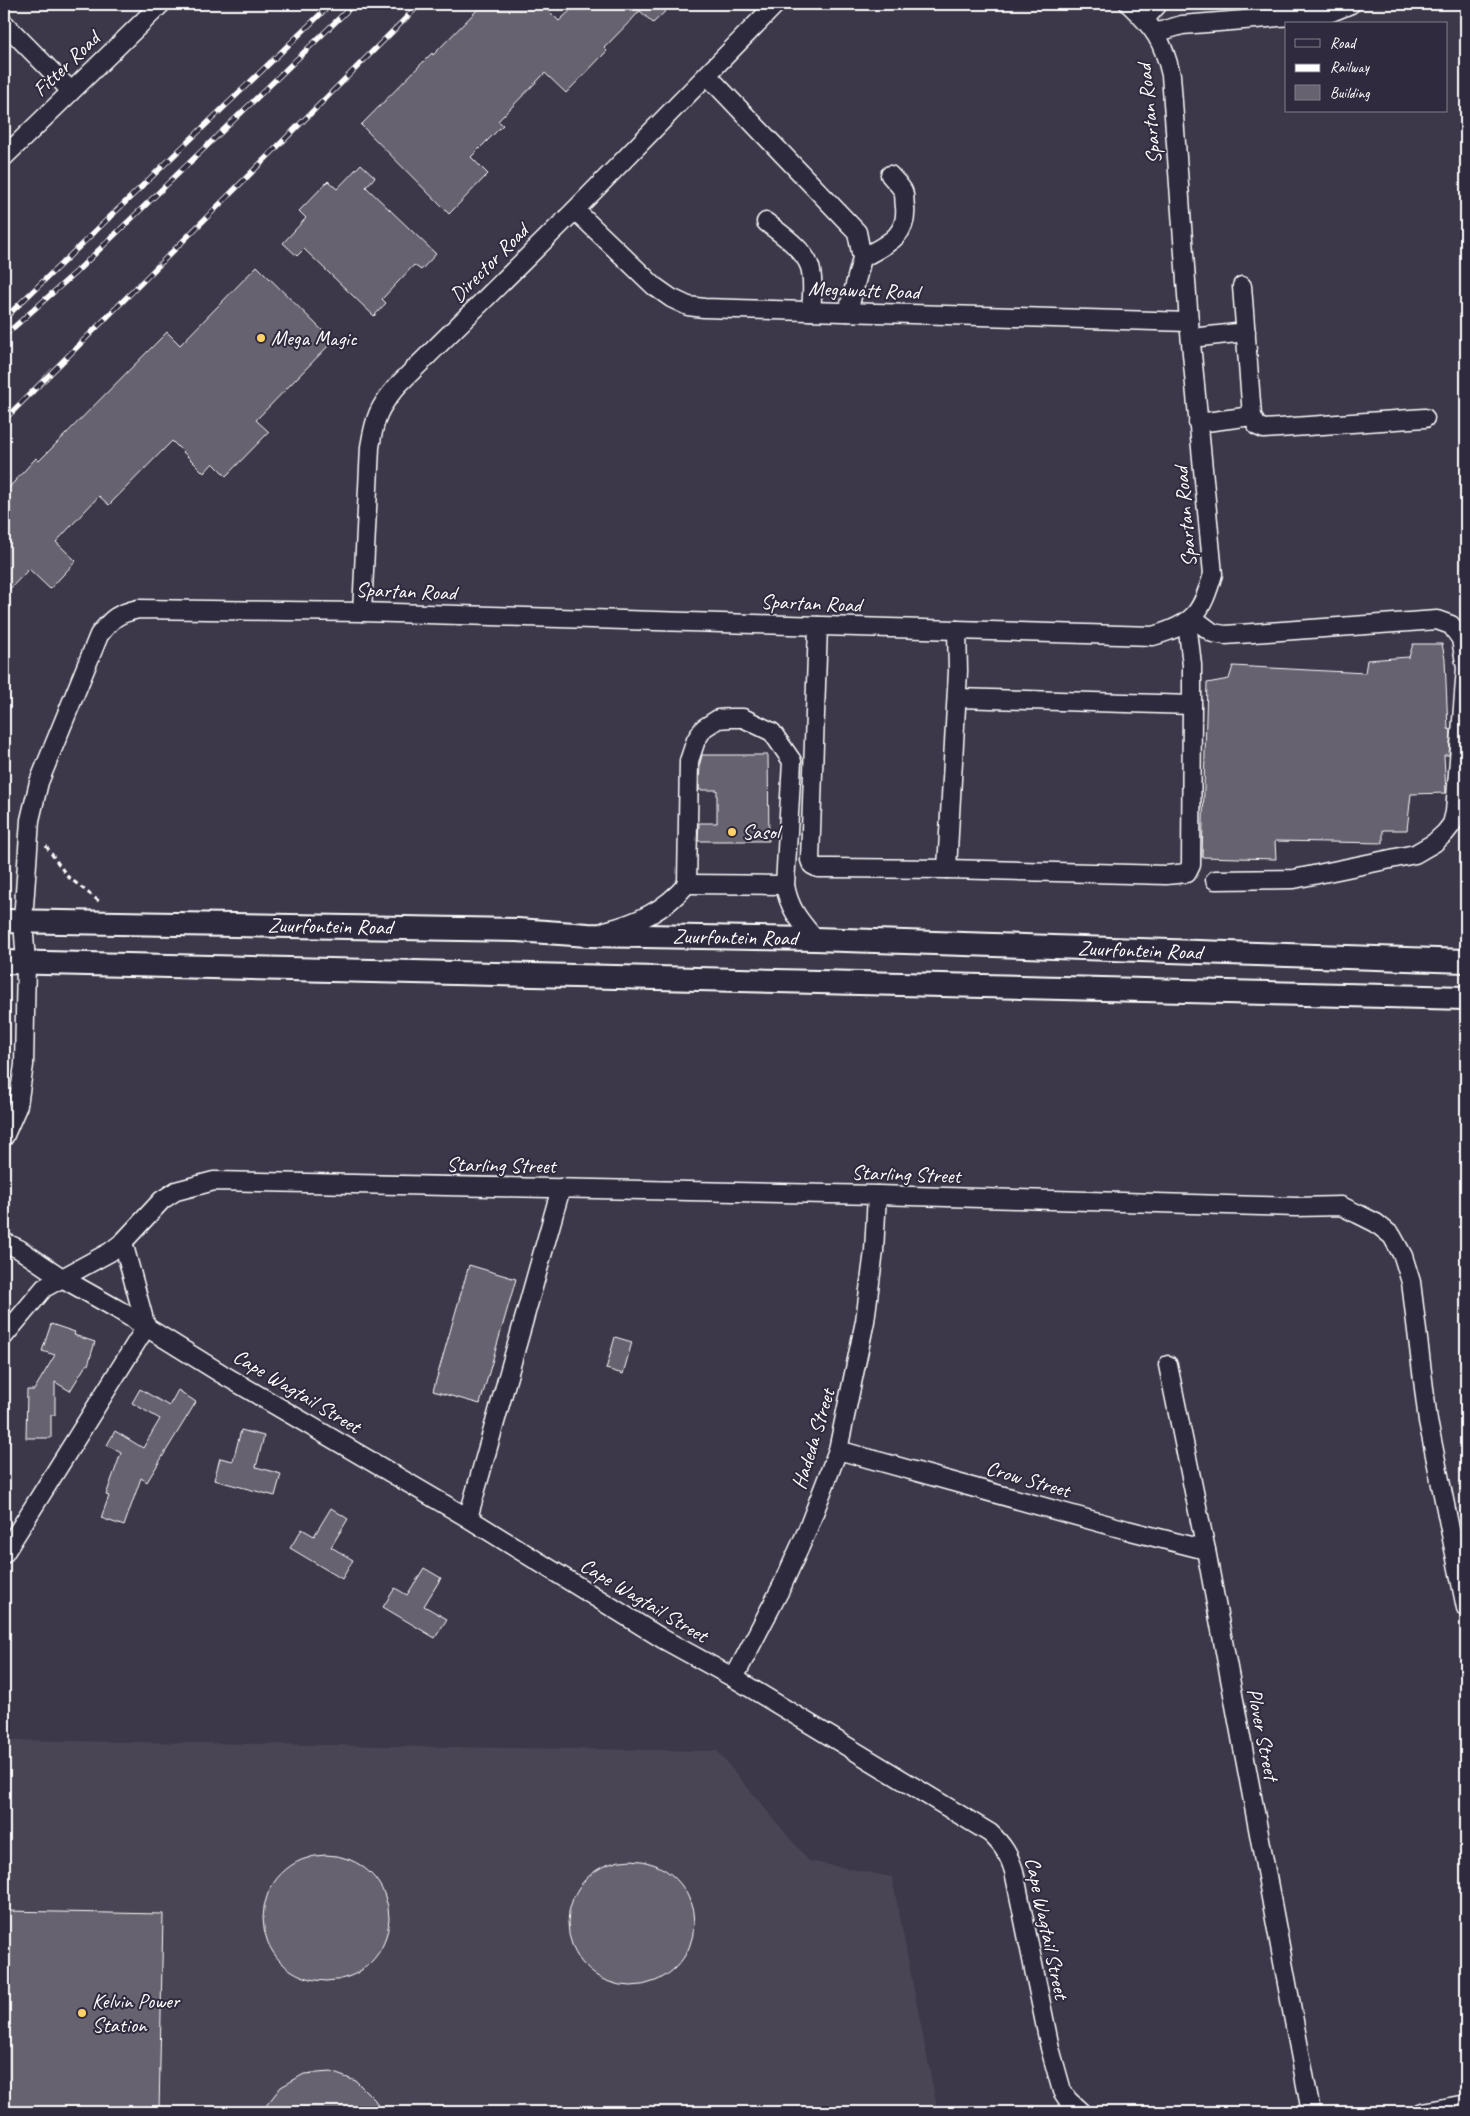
<svg xmlns="http://www.w3.org/2000/svg" width="1470" height="2116" viewBox="0 0 1470 2116" font-family="Caveat,sans-serif">
  <style>
    .built { fill: #494455 }
    .building { fill: #666270; stroke: #fff }
    .lines { fill: none; stroke-linecap: round; stroke-linejoin: round }
    .minor-casing { stroke: #fff; stroke-width: 21 }
    .major-casing { stroke: #fff; stroke-width: 26 }
    .path { stroke: #fff; stroke-width: 3; stroke-dasharray: 5 4; stroke-linecap: butt }
    .minor { stroke: #2f2a3d; stroke-width: 18 }
    .major { stroke: #2f2a3d; stroke-width: 22 }
    .rail-casing { stroke: #fff; stroke-width: 5.5 }
    .rail { stroke: #2f2a3d; stroke-width: 4; stroke-dasharray: 11; stroke-linecap: butt }
    .poi-dot { fill: #ffd166; stroke: #2f2a3d; stroke-width: 2 }
    .labels { text-anchor: middle; dominant-baseline: central; stroke-width: 4; stroke-linejoin: round; paint-order: stroke }
    .street-label { font-size: 21px; fill: #fff; stroke: #2f2a3d }
    .poi-label { font-size: 21px; fill: #fff; stroke: #2f2a3d; text-anchor: start }
  </style>
  <rect width="100%" height="100%" fill="#3c3749"/>
  <filter id="ink" filterUnits="userSpaceOnUse"><feTurbulence type="fractalNoise" baseFrequency=".02" numOctaves="2"/><feDisplacementMap in="SourceGraphic" scale="10" xChannelSelector="R" yChannelSelector="G"/><feConvolveMatrix kernelMatrix="1 2 1 2 8 2 1 2 1" color-interpolation-filters="sRGB"/></filter>
  <g filter="url(#ink)">
    <polygon class="built" points="4,1740 717,1751 809,1861 892,1877 938,2112 4,2112"/>
    <g class="building">
      <polygon points="483,4 542,4 559,21 577,4 673,4 653,23 640,11 604,48 607,51 566,93 545,73 498,121 503,125 471,157 488,174 449,214 361,125 432,53 433,55"/>
      <polygon points="361,164 375,177 366,187 436,254 421,270 414,265 382,299 386,303 374,316 304,249 297,256 283,243 306,218 299,211 328,181 337,189"/>
      <polygon points="257,266 333,341 256,420 269,432 226,476 213,463 204,473 172,441 109,505 99,496 56,542 76,561 50,589 29,569 4,595 4,493 36,458 39,461 167,332 180,345"/>
      <polygon points="1413,644 1442,644 1445,659 1448,729 1451,730 1449,755 1444,755 1446,793 1411,794 1407,830 1383,830 1383,843 1275,841 1276,859 1202,857 1207,683 1229,679 1233,666 1365,673 1367,660 1409,657"/>
      <polygon points="702,755 768,755 769,841 698,841 699,823 717,823 717,790 699,790 700,763"/>
      <polygon points="469,1265 516,1279 480,1404 433,1391"/>
      <polygon points="51,1324 75,1332 74,1335 95,1342 88,1365 86,1365 70,1391 55,1382 55,1415 51,1415 51,1438 26,1438 27,1390 34,1390 55,1355 42,1351"/>
      <polygon points="615,1337 632,1342 623,1374 606,1369"/>
      <polygon points="140,1389 169,1406 178,1390 196,1402 147,1482 141,1478 124,1526 101,1518 109,1496 106,1495 121,1453 107,1445 115,1431 143,1448 160,1419 132,1403"/>
      <polygon points="241,1430 264,1436 256,1467 281,1474 275,1496 214,1480 220,1458 233,1461"/>
      <polygon points="331,1508 348,1519 331,1547 353,1560 342,1579 290,1548 302,1529 314,1536"/>
      <polygon points="424,1568 441,1578 424,1606 447,1619 435,1638 383,1607 395,1588 407,1595"/>
      <circle cx="326" cy="1918" r="63"/>
      <circle cx="631" cy="1923" r="63"/>
      <polygon points="4,1911 163,1914 159,2112 4,2112"/>
      <polygon points="331,2072 356,2081 375,2100 381,2112 261,2112 281,2087 304,2074"/>
    </g>
    <g class="lines">
      <defs>
        <g id="minor">
          <polyline points="1145,19 1158,4"/>
          <polyline points="4,23 71,91"/>
          <polyline points="1155,33 1182,25 1329,13 1351,4"/>
          <polyline points="707,75 857,232 862,258 848,312"/>
          <polyline points="4,157 161,4"/>
          <polyline points="575,210 654,286 671,298 688,306 704,308 1189,322"/>
          <path d="M766,222C781,234 804,249 810,267C814,281 812,297 811,311"/>
          <path d="M862,258C885,245 908,237 905,207C904,202 905,195 903,191C900,185 894,180 890,175"/>
          <polyline points="1242,286 1252,416 1257,426 1264,429 1425,418"/>
          <polyline points="1191,338 1246,332"/>
          <polyline points="1198,423 1252,416"/>
          <path d="M362,612L370,447C375,417 378,408 398,385L575,210L776,4"/>
          <polyline points="1193,618 1213,633 1225,635 1437,620 1451,625 1461,639 1466,668 1455,812 1452,824 1445,833 1434,843 1415,854 1294,879 1215,880"/>
          <polyline points="1187,622 1192,665 1192,705"/>
          <polyline points="818,626 810,860 812,865 818,868 829,868 947,869 958,671 957,630"/>
          <polyline points="947,869 1166,875 1187,873 1191,865 1192,705 957,698"/>
          <polyline points="687,884 785,885"/>
          <path d="M605,931C638,923 665,910 687,884L689,761L696,740L704,728L718,719L731,718H743L772,732L792,761L785,885C789,909 800,921 815,939"/>
          <path d="M4,1137L18,1105L24,1065L26,963L23,921L30,820L39,782L99,635C112,618 117,614 138,609L362,612L1153,636C1194,624 1201,614 1213,574L1189,322L1171,75C1163,40 1154,28 1129,4"/>
          <path d="M4,1242L19,1249L62,1278L117,1309L222,1374L468,1518L663,1639L734,1678L990,1833C1003,1845 1009,1855 1014,1871L1050,2048L1062,2091L1068,2100L1081,2112"/>
          <polyline points="4,1336 44,1288 110,1252 123,1242 162,1200 176,1191 214,1181 877,1195 1296,1207 1341,1206 1358,1214 1376,1223 1392,1236 1403,1256 1411,1282 1428,1421 1466,1608"/>
          <polyline points="1168,1365 1206,1550 1311,2112"/>
          <polyline points="838,1450 1127,1530 1206,1550"/>
          <polyline points="468,1518 561,1188"/>
          <polyline points="4,1554 146,1327 123,1242"/>
          <polyline points="734,1678 782,1586 807,1531 838,1450 865,1321 874,1251 877,1195"/>
          <polyline points="1422,2112 1466,2104"/>
        </g>
        <g id="major">
          <polyline points="4,921 517,930 588,935 815,939 1466,961"/>
          <polyline points="4,962 1466,998"/>
        </g>
      </defs>
      <use href="#minor" class="minor-casing"/>
      <use href="#major" class="major-casing"/>
      <polyline class="path" points="46,846 67,876 100,902"/>
      <use href="#minor" class="minor"/>
      <use href="#major" class="major"/>
      <defs>
        <g id="rail">
          <polyline points="4,319 331,4"/>
          <polyline points="4,336 75,273 354,4"/>
          <polyline points="4,420 420,4"/>
        </g>
      </defs>
      <use href="#rail" class="rail-casing"/>
      <use href="#rail" class="rail"/>
    </g>
  </g>
  <g class="poi-dot">
    <circle cx="261" cy="338" r="5"/>
    <circle cx="732" cy="832" r="5"/>
    <circle cx="82" cy="2013" r="5"/>
  </g>
  <g class="labels">
    <g class="street-label">
      <text transform="translate(66 64) rotate(-44)">Fitter Road</text>
      <text transform="translate(1149 114) rotate(-96)">Spartan Road</text>
      <text transform="translate(489 263) rotate(-45)">Director Road</text>
      <text transform="translate(864 290) rotate(2)">Megawatt Road</text>
      <text transform="translate(1185 517) rotate(-95)">Spartan Road</text>
      <text transform="translate(406 591) rotate(2)">Spartan Road</text>
      <text transform="translate(811 603) rotate(2)">Spartan Road</text>
      <text transform="translate(330 926) rotate(1)">Zuurfontein Road</text>
      <text transform="translate(735 937) rotate(1)">Zuurfontein Road</text>
      <text transform="translate(1140 950) rotate(2)">Zuurfontein Road</text>
      <text transform="translate(501 1165) rotate(1)">Starling Street</text>
      <text transform="translate(906 1174) rotate(2)">Starling Street</text>
      <text transform="translate(297 1391) rotate(31)">Cape Wagtail Street</text>
      <text transform="translate(813 1439) rotate(-73)">Hadeda Street</text>
      <text transform="translate(1028 1479) rotate(16)">Crow Street</text>
      <text transform="translate(644 1600) rotate(31)">Cape Wagtail Street</text>
      <text transform="translate(1263 1734) rotate(79)">Plover Street</text>
      <text transform="translate(1047 1928) rotate(78)">Cape Wagtail Street</text>
    </g>
    <g class="poi-label">
      <text x="271" y="338">Mega Magic</text>
      <text x="742" y="832">Sasol</text>
      <text x="92" y="2001">Kelvin Power<tspan x="92" dy="24">Station</tspan></text>
    </g>
  </g>
  <rect width="1470" height="2116" fill="none" stroke="#2f2a3d" stroke-width="20"/>
  <rect x="10" y="10" width="1450" height="2096" fill="none" stroke="#fff" stroke-width="2" filter="url(#ink)"/>
  <rect x="1285" y="22" width="162" height="90" fill="#2f2a3d" stroke="#827f8b"/>
  <rect x="1295" y="39" width="25" height="8" fill="#2f2a3d" stroke="#827f8b"/>
  <text x="1330" y="48" font-size="15" fill="#ffffff">Road</text>
  <rect x="1295" y="64" width="25" height="8" fill="#ffffff" stroke="#827f8b"/>
  <text x="1330" y="72" font-size="15" fill="#ffffff">Railway</text>
  <rect x="1295" y="85" width="25" height="15" fill="#666270" stroke="#827f8b"/>
  <text x="1330" y="98" font-size="15" fill="#ffffff">Building</text>
</svg>
